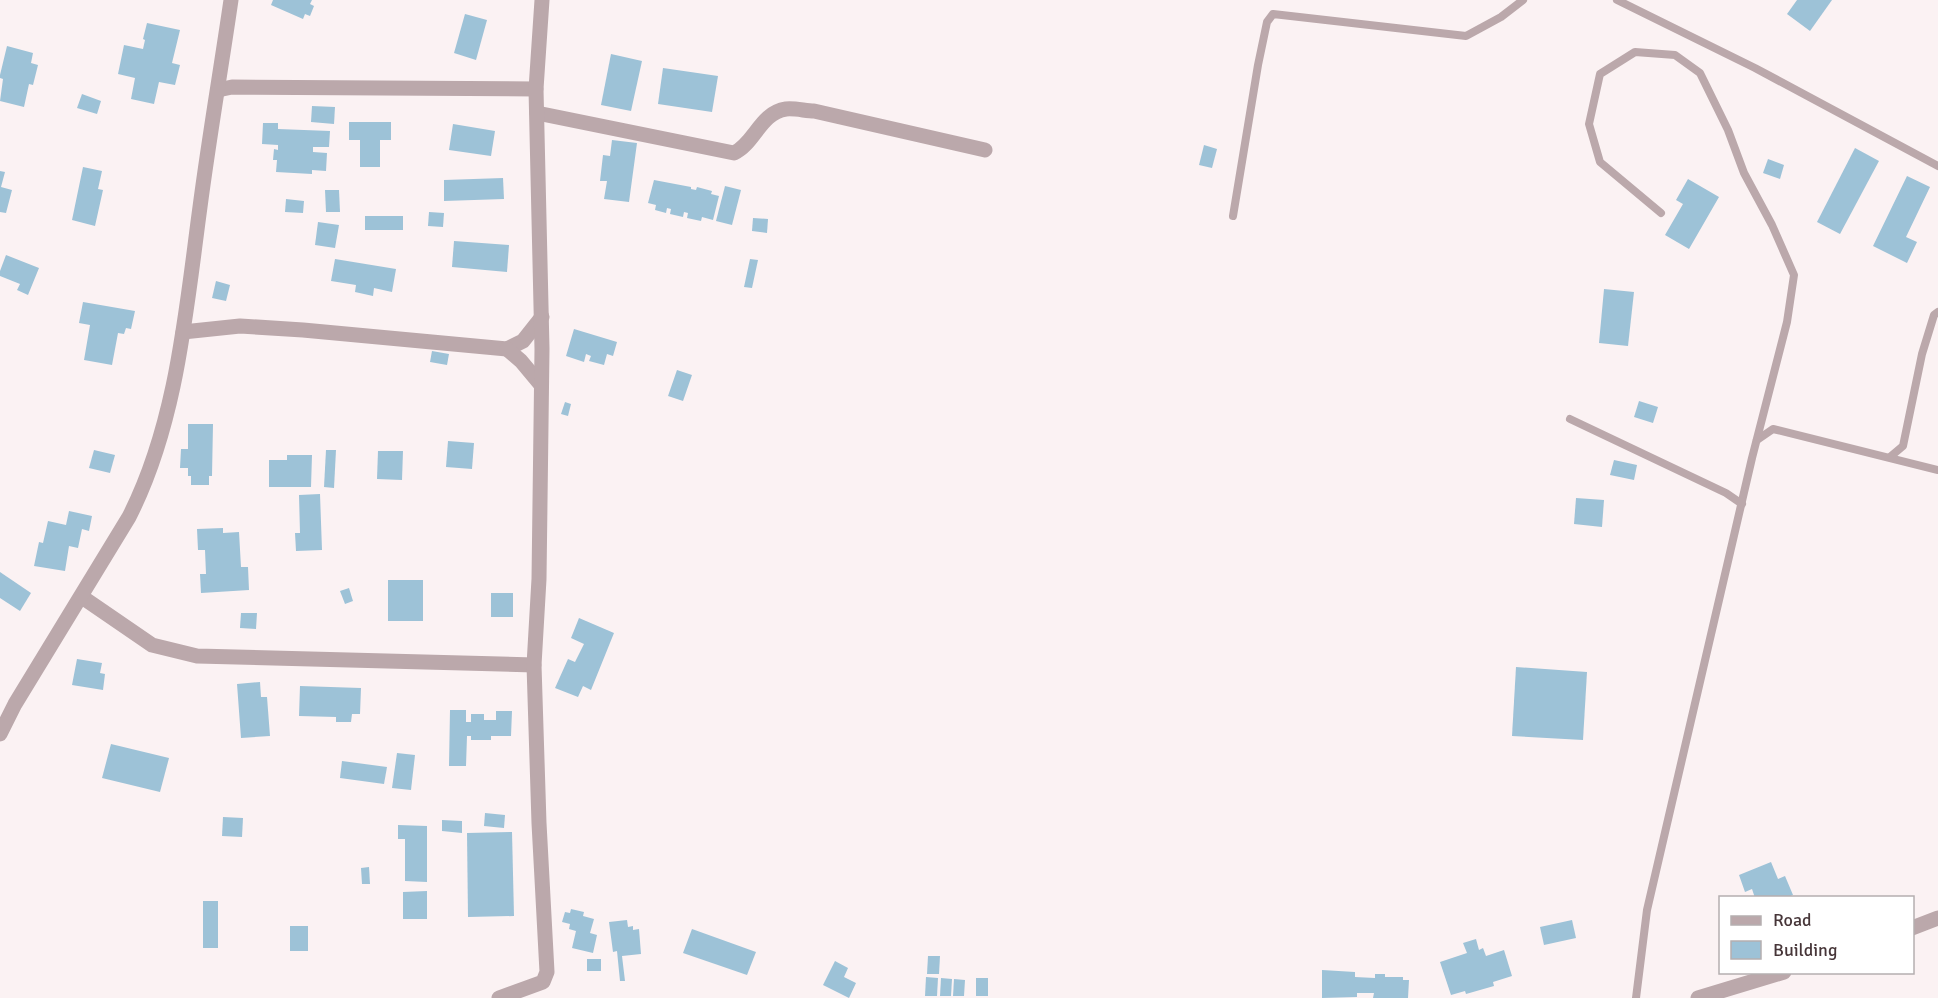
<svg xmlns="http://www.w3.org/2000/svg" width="1938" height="998" viewBox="0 0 1938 998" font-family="Signika,sans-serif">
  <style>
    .building { fill: #9dc2d7 }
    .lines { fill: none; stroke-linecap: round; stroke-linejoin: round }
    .service { stroke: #bba8ab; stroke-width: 8 }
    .minor { stroke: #bba8ab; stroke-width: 15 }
    .tertiary { stroke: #bba8ab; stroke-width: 15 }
  </style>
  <rect width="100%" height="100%" fill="#fbf2f3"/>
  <g class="building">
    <polygon points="273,0 312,0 310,4 314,6 310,16 305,14 303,19 271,5"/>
    <polygon points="1797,0 1832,0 1810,31 1787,14"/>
    <polygon points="465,14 487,20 476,60 454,53"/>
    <polygon points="147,23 180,30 172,63 180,65 175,85 159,82 154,104 131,99 135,78 118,74 124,45 143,49 145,40 143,39"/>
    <polygon points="7,46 33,53 31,63 38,65 33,85 29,84 24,107 0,101 3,79 0,78 0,75"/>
    <polygon points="611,54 642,61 631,111 601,105"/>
    <polygon points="663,68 718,76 712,112 658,104"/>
    <polygon points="82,94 101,101 97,114 77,108"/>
    <polygon points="312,106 335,107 334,124 311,122"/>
    <polygon points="349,122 391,122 391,140 380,140 380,167 360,167 360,140 349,140"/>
    <polygon points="263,123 278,123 278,129 330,131 329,147 313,147 313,152 327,153 326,171 312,170 312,174 276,172 277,160 273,160 274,149 278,150 278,145 262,144"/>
    <polygon points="453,124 495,131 491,156 449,150"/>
    <polygon points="612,140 637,143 629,202 604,199 607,181 600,181 603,155 610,156"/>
    <polygon points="1204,145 1217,149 1212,168 1199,165"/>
    <polygon points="1855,148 1879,161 1840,234 1817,222"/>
    <polygon points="1768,159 1784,165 1780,179 1763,173"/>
    <polygon points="83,167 102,171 98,189 103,190 95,226 72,220"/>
    <polygon points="0,171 5,172 1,187 12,190 6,213 0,212"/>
    <polygon points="1907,176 1930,187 1906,237 1917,242 1907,263 1873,246"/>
    <polygon points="503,178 504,199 444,201 444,180"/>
    <polygon points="1688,179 1719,197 1689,249 1665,235 1683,204 1676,200"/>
    <polygon points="654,180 691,187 691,189 696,190 697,187 712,191 711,194 719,196 713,220 702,217 701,221 687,218 688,213 684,212 683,217 670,214 671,209 667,208 666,213 655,210 656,205 648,203"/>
    <polygon points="725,186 741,190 732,225 716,221"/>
    <polygon points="325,190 339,190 340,212 326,212"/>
    <polygon points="286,199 304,201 303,213 285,212"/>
    <polygon points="429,212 444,213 443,227 428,226"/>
    <rect x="365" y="216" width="38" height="14"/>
    <polygon points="753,218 768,219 767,233 752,231"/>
    <polygon points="318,222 339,225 335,248 315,245"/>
    <polygon points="454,241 509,245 507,272 452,267"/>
    <polygon points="6,255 39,268 28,295 17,290 20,284 0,276 0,271"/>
    <polygon points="335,259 396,269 392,292 374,288 373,296 355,292 356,285 331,281"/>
    <polygon points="750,259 758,260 752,288 744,287"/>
    <polygon points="216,281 230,285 226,301 212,298"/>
    <polygon points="1604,289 1634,292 1628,346 1599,343"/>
    <polygon points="83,302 135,311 131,329 126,328 124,334 118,333 112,365 84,360 90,325 79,323"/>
    <polygon points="574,329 617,342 613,356 607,354 604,365 589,361 591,356 586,354 584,362 566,356"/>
    <polygon points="432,351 449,354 447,365 430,362"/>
    <polygon points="677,370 692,375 683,401 668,396"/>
    <polygon points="1639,401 1658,407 1653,423 1634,417"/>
    <polygon points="565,402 571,404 568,416 561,414"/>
    <polygon points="188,424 213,424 212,476 209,476 209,485 191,485 191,476 188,476 188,468 180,468 181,449 188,449"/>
    <polygon points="448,441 474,443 472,469 446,467"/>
    <polygon points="94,450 115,455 110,473 89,468"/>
    <polygon points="326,450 336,450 334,488 324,487"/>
    <polygon points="378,451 403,451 402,480 377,479"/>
    <polygon points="287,455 312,455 311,487 269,487 269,460 287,460"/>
    <polygon points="1614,460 1637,465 1634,480 1610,475"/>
    <polygon points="320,494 322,550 296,551 295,533 300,533 299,495"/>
    <polygon points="1576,498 1604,500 1602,527 1574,524"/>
    <polygon points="69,511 92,516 89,531 82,529 78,548 69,546 65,571 34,566 39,542 43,543 48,521 66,525"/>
    <polygon points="223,528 223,533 239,532 241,567 248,567 249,590 201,593 200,574 206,574 205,550 198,550 197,529"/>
    <polygon points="0,572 31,593 20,611 0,598"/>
    <rect x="388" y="580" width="35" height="41"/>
    <polygon points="349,588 353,601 345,604 340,591"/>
    <rect x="491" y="593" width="22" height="24"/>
    <polygon points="241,613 257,613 256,629 240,628"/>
    <polygon points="579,618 614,633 591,690 583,686 578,697 555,688 568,659 575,662 584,644 571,638"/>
    <polygon points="77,659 102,663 100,673 105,674 103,690 72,685"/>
    <polygon points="1516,667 1587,672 1583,740 1512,736"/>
    <polygon points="260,682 261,697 267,697 270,736 241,738 237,684"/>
    <polygon points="300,686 361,688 360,714 352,714 351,722 336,722 336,717 299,716"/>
    <polygon points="450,710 466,710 466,722 471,722 471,714 484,714 484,720 496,720 496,711 512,711 511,736 491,736 491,740 471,740 471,736 467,736 466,766 449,766"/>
    <polygon points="111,744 169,758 160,792 102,778"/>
    <polygon points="397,753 415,755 411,790 392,788"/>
    <polygon points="342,761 387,767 384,784 340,778"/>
    <polygon points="485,813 505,815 504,828 484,826"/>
    <polygon points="223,817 243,818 242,837 222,836"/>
    <polygon points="442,820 462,821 462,833 442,831"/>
    <polygon points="398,825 427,826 427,882 405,881 405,839 398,839"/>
    <polygon points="512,832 514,916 468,917 467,833"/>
    <polygon points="1771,862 1778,879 1785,876 1793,895 1786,898 1755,898 1752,889 1745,892 1739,875"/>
    <polygon points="369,867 370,884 362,884 361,868"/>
    <polygon points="427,891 427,919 403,919 403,892"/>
    <rect x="203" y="901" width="15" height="47"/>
    <polygon points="571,909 584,912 583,916 594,919 590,933 597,935 593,953 572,948 576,931 569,929 570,924 562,922 565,912 570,913"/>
    <polygon points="627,920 628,927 633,926 633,930 639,929 641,954 622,956 625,981 620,981 617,951 613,952 609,922"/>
    <polygon points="1572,920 1576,938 1544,945 1540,927"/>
    <rect x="290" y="926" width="18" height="25"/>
    <polygon points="692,929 756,952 747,975 683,953"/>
    <polygon points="1476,939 1479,950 1483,948 1486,956 1504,950 1512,976 1493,982 1494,986 1466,994 1465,991 1451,995 1440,962 1467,953 1463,943"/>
    <polygon points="928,956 940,956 939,974 927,974"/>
    <rect x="587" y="959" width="14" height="12"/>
    <polygon points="835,961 848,968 844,977 856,983 849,998 823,985"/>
    <polygon points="1322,970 1355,972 1355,977 1375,978 1375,974 1385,974 1385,977 1403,977 1403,980 1409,980 1408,998 1373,998 1374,993 1357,993 1357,997 1322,998"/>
    <polygon points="926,977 938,978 937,996 925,996"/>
    <polygon points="941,978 952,979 951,996 940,996"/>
    <rect x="976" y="978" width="12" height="18"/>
    <polygon points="954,979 965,980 964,996 953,996"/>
  </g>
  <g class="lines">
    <g class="service">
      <polyline points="1617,0 1755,68 1938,166"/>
      <polyline points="1233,216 1258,65 1267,22 1273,14 1466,36 1501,17 1523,0"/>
      <polyline points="1570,419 1726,493 1742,504"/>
      <polyline points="1757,440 1773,429 1938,470"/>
      <polyline points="1890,457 1903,446 1922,354 1934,315 1938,312"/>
      <polyline points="1636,998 1647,910 1752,458 1787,322 1794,275 1772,225 1744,173 1728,130 1700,73 1675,55 1635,52 1600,74 1589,124 1600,162 1661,213"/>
    </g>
    <g class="minor">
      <polyline points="218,90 232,87 536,89"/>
      <path d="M537,113L734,153C755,143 760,113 786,109C795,108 806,111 814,111L985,150"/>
      <polyline points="183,332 240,326 303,330 507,349 523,341 542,317"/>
      <polyline points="507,349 521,361 541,385"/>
      <polyline points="82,597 152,645 197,656 534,665"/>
      <path d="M0,734L15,704L129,517C177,423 186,310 200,207C209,138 221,69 231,0"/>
      <polyline points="499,998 543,982 547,972 539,823 534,665 539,579 542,349 536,89 542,0"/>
    </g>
    <g class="tertiary">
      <polyline points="1912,928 1938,918"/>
      <polyline points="1698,998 1784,972"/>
    </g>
  </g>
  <rect x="1719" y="896" width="195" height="78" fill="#ffffff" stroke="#b5afb0" stroke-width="1.5"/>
  <rect x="1731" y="916" width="30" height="9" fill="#bba8ab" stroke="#b5afb0" stroke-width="1.5"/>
  <text x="1773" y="926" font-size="18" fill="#473639">Road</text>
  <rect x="1731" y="941" width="30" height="18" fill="#9dc2d7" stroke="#b5afb0" stroke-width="1.5"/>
  <text x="1773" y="956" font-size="18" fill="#473639">Building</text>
</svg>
